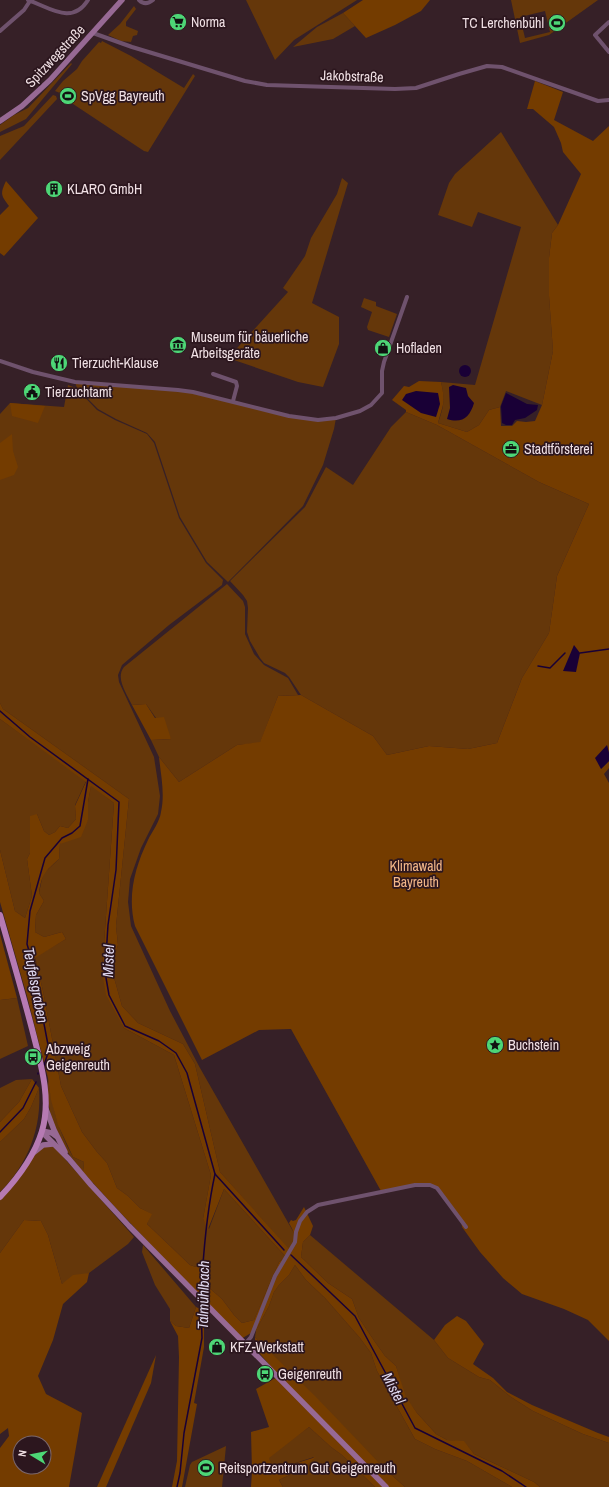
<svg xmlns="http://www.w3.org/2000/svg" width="609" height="1487" viewBox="0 0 609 1487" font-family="'Archivo Narrow',sans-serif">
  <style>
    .green { fill: #65370a; fill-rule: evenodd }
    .forest { fill: #743c00; fill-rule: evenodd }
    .water { fill: #190036 }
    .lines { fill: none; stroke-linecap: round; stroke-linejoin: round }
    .stream { stroke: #190036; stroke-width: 1.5 }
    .street { stroke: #6f526d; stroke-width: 4 }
    .secondary { stroke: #976994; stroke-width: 5.5 }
    .primary { stroke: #b67ab3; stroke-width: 6 }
    .labels { text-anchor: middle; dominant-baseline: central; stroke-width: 3.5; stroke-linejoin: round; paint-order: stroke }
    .poi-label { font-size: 14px; fill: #f0e0e4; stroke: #2c161e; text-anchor: start }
    .street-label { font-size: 14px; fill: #f0e0e4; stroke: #2c161e }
    .park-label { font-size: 14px; fill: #f3b788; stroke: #2c161e }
    .water-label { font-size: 15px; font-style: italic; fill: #dfd8ef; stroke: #2c161e }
  </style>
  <rect width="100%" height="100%" fill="#362027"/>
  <g class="green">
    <polygon points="246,0 357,0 294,40 275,60"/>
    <path d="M511,0H598L549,35L520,43ZM545,11L550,32L525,38L520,17Z"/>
    <polygon points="134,6 136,9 126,22 126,26 138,31 137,35 133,36 131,42 121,41 108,35 120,24"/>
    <polygon points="343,13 355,26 333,39 293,47 317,27"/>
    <polygon points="102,41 131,56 184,88 193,74 195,76 148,152 144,151 61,96 65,89 60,93 55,91 63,81 77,69 82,61 99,42 101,43"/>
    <polygon points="71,63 72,64 26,119 0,132 0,125 14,115 28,108"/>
    <polygon points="53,95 56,96 57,99 0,160 0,136 24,126"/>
    <path d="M501,132L558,225L552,233L549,258V296L553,351L542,405L506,391L500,407L489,410L479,425L467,432L438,423C444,406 445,400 441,382L475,385L521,227L478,212L472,227L438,215L449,183L455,174Z"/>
    <polygon points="342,178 348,183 312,303 339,317 339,344 323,387 298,382 228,358 288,292 283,288 305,256 311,238 337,194"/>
    <polygon points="364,298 376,302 376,306 397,314 389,337 368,330 367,327 372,312 361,307"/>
    <polygon points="75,382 178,390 289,416 318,420 336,418 334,429 323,465 303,506 228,582 207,562 180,517 155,442 147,433 116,419 98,409 77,388"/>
    <polygon points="68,385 76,388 97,410 115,420 147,434 154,443 179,518 206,563 223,580 222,585 169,625 122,665 118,675 119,682 154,757 160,796 158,814 141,848 130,879 128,902 131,926 170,1011 200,1068 294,1233 295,1242 290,1251 220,1172 195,1064 183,1044 138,1023 122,1006 111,967 118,945 116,926 129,799 3,709 0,703 0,414 10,403 64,407"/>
    <polygon points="406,412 437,425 539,482 589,504 557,576 549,633 522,678 497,743 468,749 429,746 387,755 373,736 301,695 289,677 285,673 264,663 260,658 250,641 247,632 248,608 247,601 243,595 230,581 305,507 326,467 353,485 391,427"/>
    <path d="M227,584L243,601L245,607V634L254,654L264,665L288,678L298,695L278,696L260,743L237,745L179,782L159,757L151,740L171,739L146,704L132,705C127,694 115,678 124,667Z"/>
    <polygon points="0,719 86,781 75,805 76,819 68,828 60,826 55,832 49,835 44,831 37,814 31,839 30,853 27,859 32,896 25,918 15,911 0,850"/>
    <polygon points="91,785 114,803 102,972 124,1028 174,1055 211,1175 203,1219 209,1229 224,1189 286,1257 279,1262 254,1320 242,1323 234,1315 222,1299 207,1286 196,1267 190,1265 147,1224 151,1214 140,1208 128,1196 117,1188 107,1163 97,1152 82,1132 61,1086 43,991 35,957 66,939 62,932 44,937 35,932 36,915 44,901 39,893 43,874 59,859 60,844 88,820 88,802"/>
    <polygon points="17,998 28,1046 0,1059 0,1000"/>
    <path d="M48,1078C53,1110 58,1129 73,1157L84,1162L83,1172C59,1144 45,1117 48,1078Z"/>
    <polygon points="32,1079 19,1102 0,1122 0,1088 16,1080"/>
    <path d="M39,1088C42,1128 28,1164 0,1192V1142L24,1119L31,1107Z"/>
    <polygon points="43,1146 53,1146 57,1150 134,1237 128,1244 89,1273 62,1284 48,1235 41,1221 24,1220 0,1253 0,1200 37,1151"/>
    <polygon points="310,1235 434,1340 448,1358 479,1377 490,1380 511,1397 533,1411 583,1434 609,1443 609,1487 540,1487 534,1482 474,1454 464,1442 447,1440 436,1434 417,1413 405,1397 396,1366 385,1356 375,1342 359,1318 352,1299 328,1283 301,1257 303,1242"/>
    <polygon points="143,1245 196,1307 189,1328 176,1326 170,1321 170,1309 155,1285 142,1252"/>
    <polygon points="295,1265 306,1280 325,1298 360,1338 371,1353 377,1371 415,1439 435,1449 467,1461 512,1487 405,1487 387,1471 255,1337 256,1330 269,1306 274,1292 279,1285 289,1275"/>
    <polygon points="309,1427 331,1447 342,1455 375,1487 283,1487 279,1480 302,1469 314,1457 274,1470 268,1457"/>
    <polygon points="226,1446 222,1487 185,1487 190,1465 192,1462"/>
  </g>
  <g class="forest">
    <polygon points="363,0 430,0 421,11 395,25 366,38 343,13"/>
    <path d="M535,81L563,92L554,120L593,141L609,126V753L607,746L601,769L609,761V768L604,774L609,783V1341L588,1320L564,1309L522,1294L503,1278L480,1252L462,1227L461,1219L438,1188L430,1184L381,1191L291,1029L259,1030L202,1060L135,926C127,896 135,867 148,840C152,832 160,821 161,812C165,794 161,776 159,757L179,782L237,745L260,742L278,696L301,695L373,736L387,755L429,746L468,749L497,743L522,678L549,633L557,576L589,504L539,482L437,425L406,412V410L392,400L404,386L409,387L419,381L441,382C446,403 443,404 438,423L467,432L479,425L489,410L500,407L501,426H512L517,421L526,422L535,421L542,405L553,351L549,296V258L552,233L558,225L581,174L563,152L561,143L554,127L533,109H527Z"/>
    <path d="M6,181L38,218L4,256L0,253V215L9,206C1,195 0,194 6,181Z"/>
    <polygon points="10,403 45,406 38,423 12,416"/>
    <polygon points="12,434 13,451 18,467 14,475 0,480 0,443"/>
    <path d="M0,703L3,709L129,799L116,926L118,945L111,967L122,1006L138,1023L183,1044L195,1064L220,1172L290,1250C297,1238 295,1234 289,1223L291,1220L293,1221L296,1220L304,1207L313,1226L310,1235L303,1242L301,1257L328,1283L352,1299L359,1318L375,1342L385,1356L396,1366L406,1397L417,1413L436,1434L447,1440L464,1441L474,1454L534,1482L540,1487H512L467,1461L435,1449L415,1439L377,1371L371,1353L360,1338L325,1298L306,1280L295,1265L289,1275L279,1285L274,1292L269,1306L256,1330L241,1339L115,1207L83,1172L84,1162L73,1157L58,1125L51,1100L48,1078L27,996L0,902V850L15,911L25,918L32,896L27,859L30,853V816L37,814L44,831L49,835L55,832L60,826L68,828L76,819L75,806L86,782L0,719ZM91,786L114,803L102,972L106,995L124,1028L174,1055L211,1175L203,1219L208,1229L224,1189L286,1257L279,1262L254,1320L242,1323L234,1315L222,1299L207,1286V1262L196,1267L190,1265L147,1224L152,1214L140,1208L128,1196L117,1188L107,1163L97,1152L82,1132L61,1086L43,991L35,958L66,939L62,932L44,937L35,932L36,915L44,901L39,893C42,873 45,872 59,859L60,844L81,837L88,820V802Z"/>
    <polygon points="146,704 155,718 164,717 171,739 151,740 132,705"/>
    <polygon points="0,934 17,998 0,1000"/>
    <polygon points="32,1079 39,1088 31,1107 24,1119 0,1142 0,1122 19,1102"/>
    <path d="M24,1220L41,1221L48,1235L62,1284L73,1275L89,1273L87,1282L63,1304L53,1340L38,1376L46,1394L82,1413L69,1487H0V1448L9,1436L8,1428L0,1434V1253ZM20,1443H44V1467H20Z"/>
    <polygon points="196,1307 204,1311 204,1347 194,1403 197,1404 182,1487 172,1487 177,1461 179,1357 178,1336 170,1321 176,1326 189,1328"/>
    <polygon points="457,1316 466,1321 484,1344 473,1364 493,1378 507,1392 532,1405 598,1433 609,1437 609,1443 583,1434 533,1411 511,1397 490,1380 479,1377 448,1358 434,1340 445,1325"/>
    <polygon points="255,1337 316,1397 387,1471 405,1487 375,1487 342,1455 331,1447 309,1427 269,1458 274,1470 316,1457 302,1469 279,1480 283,1487 251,1487 252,1471 251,1432 269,1427 256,1389 279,1376 255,1348"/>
    <polygon points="156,1355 151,1383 106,1487 97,1487"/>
  </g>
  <g class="water">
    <circle cx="465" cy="371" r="6"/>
    <path d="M453,385L466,388L468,396L474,403C470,417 462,424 447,419L450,408L449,387Z"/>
    <polygon points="416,391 438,393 440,404 436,417 421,413 402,400 406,394"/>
    <polygon points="506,393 527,404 538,405 537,410 525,418 515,420 512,425 506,425 502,423 501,406"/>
    <polygon points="574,645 580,653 576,672 563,671"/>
    <polygon points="607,745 609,753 609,761 601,769 595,758"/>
  </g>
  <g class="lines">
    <g class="stream">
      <polyline points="580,653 609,649"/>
      <polyline points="538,666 550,668 565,653"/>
      <polyline points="0,711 30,737 119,802 116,870 108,925 105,972 109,995 125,1026 159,1041 176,1053 187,1073 215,1174 284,1250"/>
      <polyline points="44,1065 49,1050 32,961 27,944 30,911 45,858 62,838 72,833 80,826 88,779"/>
      <polyline points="38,1074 38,1073"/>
      <polyline points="0,1132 23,1108 36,1082"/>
      <polyline points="291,1255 355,1316 415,1428 502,1471 526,1487"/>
      <path d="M201,1297C203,1255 206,1215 215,1174"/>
      <polyline points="177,1487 180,1473 184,1433 202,1338 201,1303"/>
    </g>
    <g class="street">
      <path d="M28,0C49,7 72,26 88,0"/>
      <path d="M139,0C143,4 148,4 153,0"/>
      <polyline points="609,22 595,35 609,52"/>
      <polyline points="0,31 24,10 30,1"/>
      <polyline points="93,33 132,47 245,81 267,85 395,89 416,88 459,74 487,66 502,67 598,101 609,100"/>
      <polyline points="0,361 33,372 75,382 178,390 193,392 289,416 318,420 336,418 360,411 371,405 382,393 382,371 384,362 407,297"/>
      <polyline points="213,374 236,382 237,386 233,401"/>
      <polyline points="245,1344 251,1337 275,1276 295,1242 296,1232 300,1221 307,1212 318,1205 415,1185 430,1185 437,1188 466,1227"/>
    </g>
    <g class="secondary">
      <polyline points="0,121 22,106 50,80 122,0"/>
      <polyline points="46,1109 54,1130 65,1152"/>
      <polyline points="42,1131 52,1133 56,1136"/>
      <polyline points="42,1132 69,1159 91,1185 129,1226 386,1487"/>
      <polyline points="33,1153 43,1145 53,1144"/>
    </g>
    <path class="primary" d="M0,915C11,953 22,991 32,1029C40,1061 52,1098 42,1131C34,1157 18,1178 0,1197"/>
  </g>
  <defs>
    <symbol id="supermarket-disc" viewBox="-11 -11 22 22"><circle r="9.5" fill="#4dd676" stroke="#2c161e"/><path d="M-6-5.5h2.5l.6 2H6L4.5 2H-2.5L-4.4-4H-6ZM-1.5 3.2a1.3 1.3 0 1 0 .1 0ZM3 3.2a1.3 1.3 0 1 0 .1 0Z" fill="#111"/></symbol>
    <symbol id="stadium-disc" viewBox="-11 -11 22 22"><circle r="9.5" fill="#4dd676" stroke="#2c161e"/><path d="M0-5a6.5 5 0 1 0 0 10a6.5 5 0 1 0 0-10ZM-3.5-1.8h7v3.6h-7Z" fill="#111"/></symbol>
    <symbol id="building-disc" viewBox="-11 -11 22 22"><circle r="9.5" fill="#4dd676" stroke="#2c161e"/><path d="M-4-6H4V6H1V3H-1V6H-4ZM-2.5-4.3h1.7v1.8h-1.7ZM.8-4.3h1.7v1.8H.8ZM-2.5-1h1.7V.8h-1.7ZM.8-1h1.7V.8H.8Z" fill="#111"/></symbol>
    <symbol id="museum-disc" viewBox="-11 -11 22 22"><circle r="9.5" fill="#4dd676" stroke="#2c161e"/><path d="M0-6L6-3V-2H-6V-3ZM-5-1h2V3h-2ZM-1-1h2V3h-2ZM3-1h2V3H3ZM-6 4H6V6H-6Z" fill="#111"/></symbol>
    <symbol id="shop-disc" viewBox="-11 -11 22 22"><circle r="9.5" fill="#4dd676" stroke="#2c161e"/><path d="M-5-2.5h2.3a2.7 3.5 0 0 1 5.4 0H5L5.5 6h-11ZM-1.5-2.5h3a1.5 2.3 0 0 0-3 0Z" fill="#111"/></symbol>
    <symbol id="restaurant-disc" viewBox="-11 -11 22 22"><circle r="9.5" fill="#4dd676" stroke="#2c161e"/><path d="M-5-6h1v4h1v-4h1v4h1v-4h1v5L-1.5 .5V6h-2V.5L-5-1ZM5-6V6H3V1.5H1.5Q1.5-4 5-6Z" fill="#111"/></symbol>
    <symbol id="civic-disc" viewBox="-11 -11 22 22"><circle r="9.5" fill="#4dd676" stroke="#2c161e"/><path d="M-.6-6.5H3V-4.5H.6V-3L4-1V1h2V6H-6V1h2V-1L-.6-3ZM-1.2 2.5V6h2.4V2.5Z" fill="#111"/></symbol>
    <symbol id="office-disc" viewBox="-11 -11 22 22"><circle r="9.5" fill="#4dd676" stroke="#2c161e"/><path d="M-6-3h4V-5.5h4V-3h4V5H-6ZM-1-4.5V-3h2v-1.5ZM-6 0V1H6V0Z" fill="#111"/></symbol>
    <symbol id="sight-disc" viewBox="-11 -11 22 22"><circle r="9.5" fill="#4dd676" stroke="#2c161e"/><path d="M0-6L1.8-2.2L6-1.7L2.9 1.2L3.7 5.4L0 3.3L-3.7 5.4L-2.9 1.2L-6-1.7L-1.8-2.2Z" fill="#111"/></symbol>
    <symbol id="bus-disc" viewBox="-11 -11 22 22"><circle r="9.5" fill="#4dd676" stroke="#2c161e"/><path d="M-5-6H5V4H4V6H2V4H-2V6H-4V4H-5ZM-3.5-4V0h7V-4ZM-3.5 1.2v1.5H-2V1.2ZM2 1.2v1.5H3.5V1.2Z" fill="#111"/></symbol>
  </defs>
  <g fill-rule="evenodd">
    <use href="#supermarket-disc" x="168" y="12" width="20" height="20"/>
    <use href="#stadium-disc" x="547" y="13" width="20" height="20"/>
    <use href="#stadium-disc" x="58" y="86" width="20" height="20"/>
    <use href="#building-disc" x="44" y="179" width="20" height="20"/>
    <use href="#museum-disc" x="168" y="335" width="20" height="20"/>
    <use href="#shop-disc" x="373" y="338" width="20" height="20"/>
    <use href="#restaurant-disc" x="49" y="353" width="20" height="20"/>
    <use href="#civic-disc" x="22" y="382" width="20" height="20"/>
    <use href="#office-disc" x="501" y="439" width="20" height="20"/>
    <use href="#sight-disc" x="485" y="1035" width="20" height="20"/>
    <use href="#bus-disc" x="23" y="1047" width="20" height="20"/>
    <use href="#shop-disc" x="207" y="1337" width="20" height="20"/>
    <use href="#bus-disc" x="255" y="1364" width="20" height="20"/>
    <use href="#stadium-disc" x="196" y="1458" width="20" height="20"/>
  </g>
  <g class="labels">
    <g class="poi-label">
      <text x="191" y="22">Norma</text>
      <text x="544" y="23" text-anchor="end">TC Lerchenbühl</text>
      <text x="81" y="96">SpVgg Bayreuth</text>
      <text x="67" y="189">KLARO GmbH</text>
      <text x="191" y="337">Museum für bäuerliche<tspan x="191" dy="16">Arbeitsgeräte</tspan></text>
      <text x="396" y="348">Hofladen</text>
      <text x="72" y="363">Tierzucht-Klause</text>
      <text x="45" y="392">Tierzuchtamt</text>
      <text x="524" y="449">Stadtförsterei</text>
      <text x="508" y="1045">Buchstein</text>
      <text x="46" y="1049">Abzweig<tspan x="46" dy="16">Geigenreuth</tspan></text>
      <text x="230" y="1347">KFZ-Werkstatt</text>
      <text x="278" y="1374">Geigenreuth</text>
      <text x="219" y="1468">Reitsportzentrum Gut Geigenreuth</text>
    </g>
    <g class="street-label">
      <text transform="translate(55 56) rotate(-47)">Spitzwegstraße</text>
      <text transform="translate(352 76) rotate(2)">Jakobstraße</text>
    </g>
    <g class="park-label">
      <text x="416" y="866">Klimawald<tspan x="416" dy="16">Bayreuth</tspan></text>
    </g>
    <g class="water-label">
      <text transform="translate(108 961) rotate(-88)">Mistel</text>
      <text transform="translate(36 985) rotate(79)">Teufelsgraben</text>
      <text transform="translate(203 1295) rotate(-89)">Talmühlbach</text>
      <text transform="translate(394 1388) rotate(62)">Mistel</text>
    </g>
  </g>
  <g transform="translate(32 1455) rotate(280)"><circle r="19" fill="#2c161e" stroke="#7a676d"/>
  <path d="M0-3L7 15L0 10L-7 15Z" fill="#4dd676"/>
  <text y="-6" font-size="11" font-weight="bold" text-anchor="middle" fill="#f0e0e4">N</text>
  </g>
</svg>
